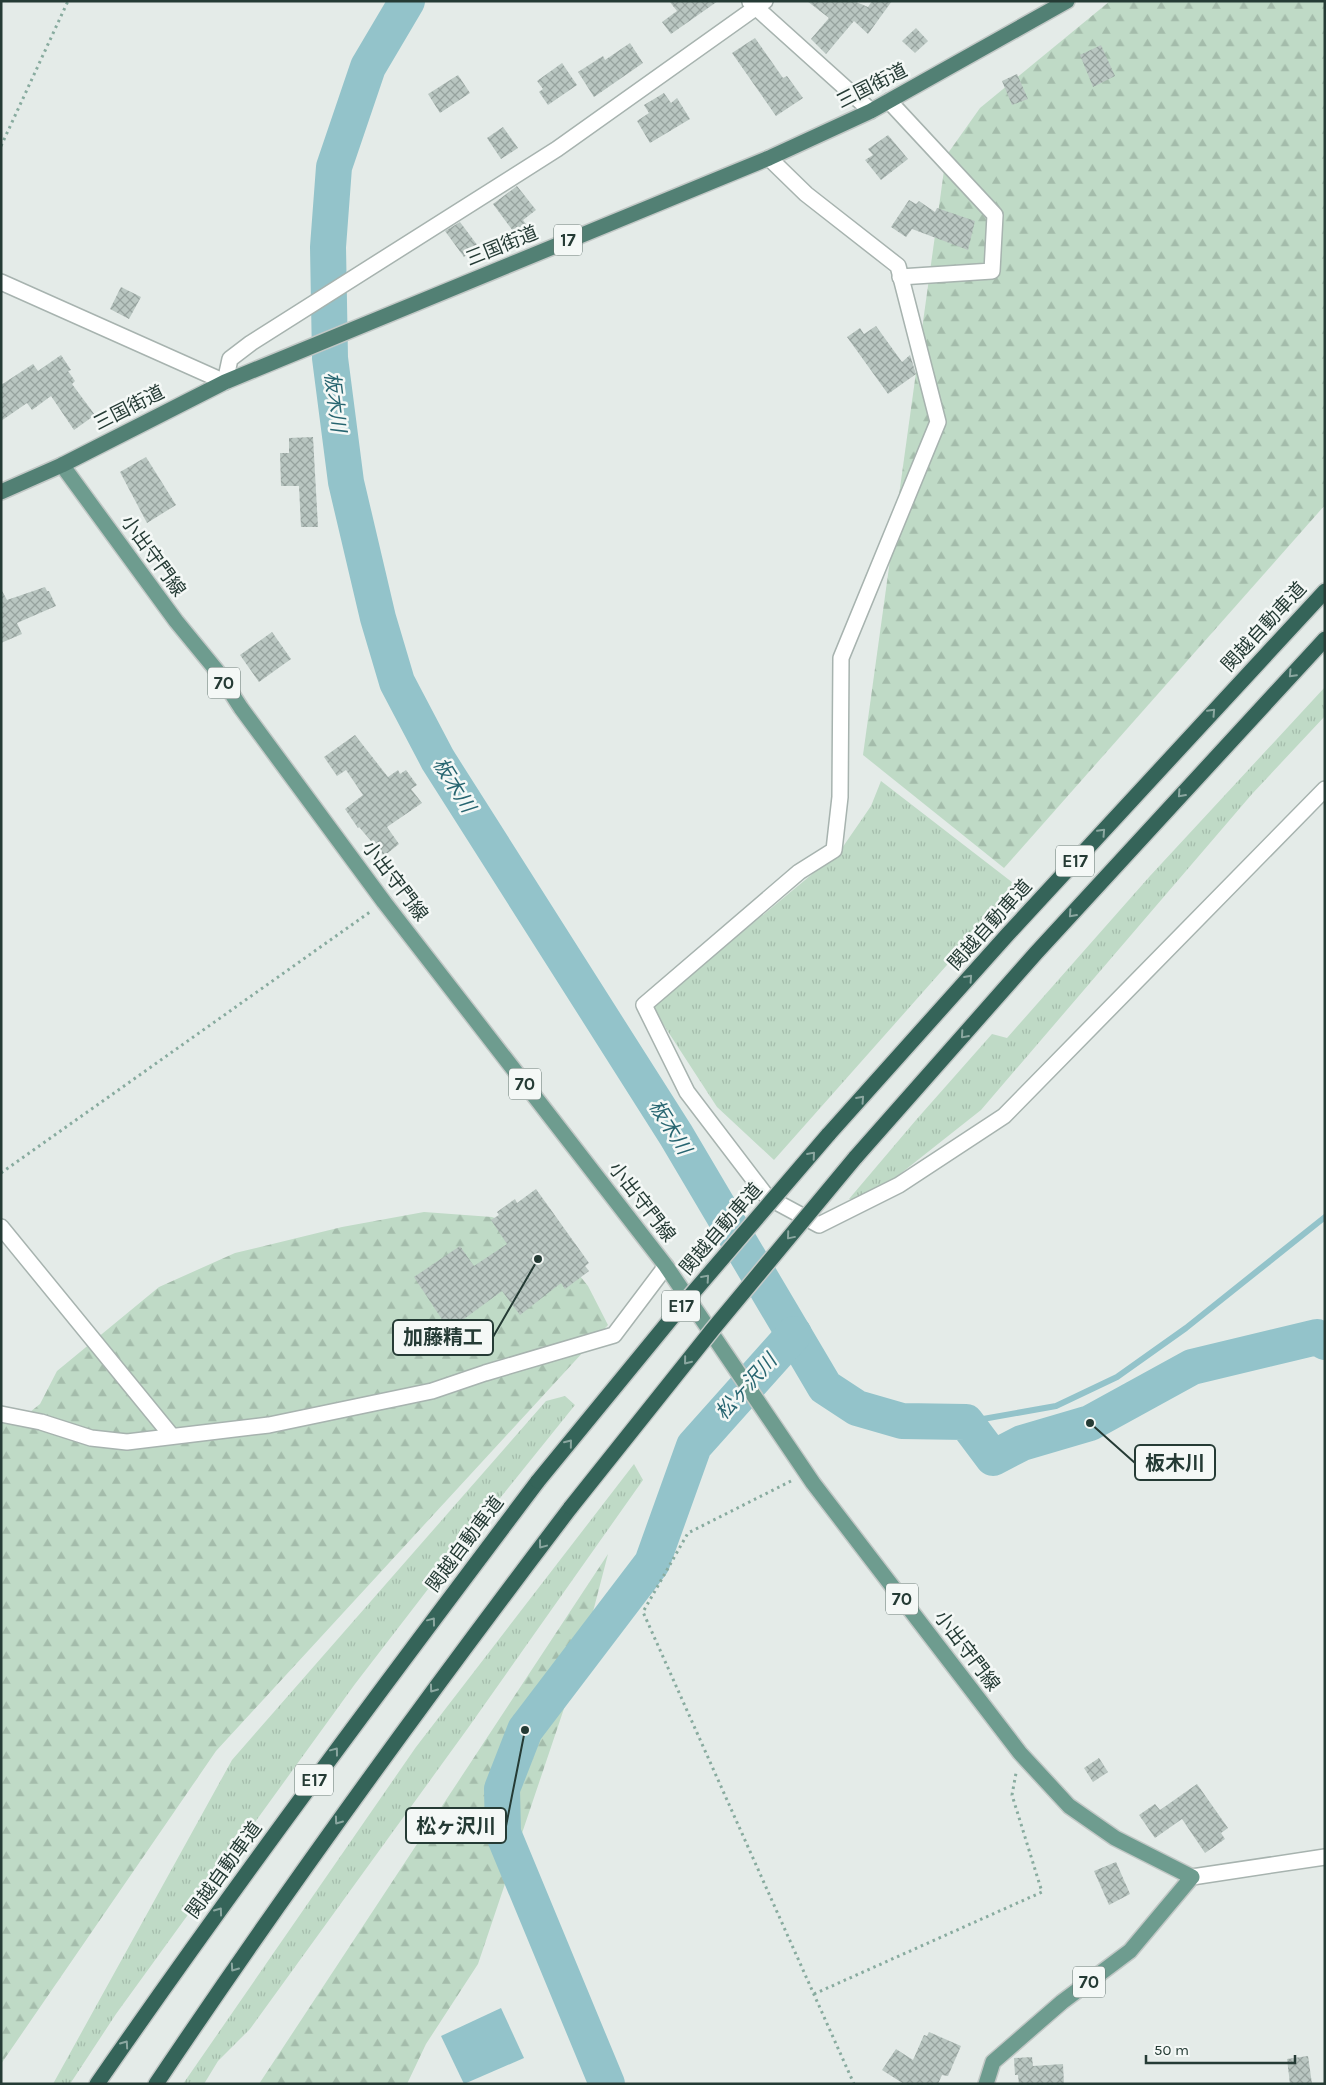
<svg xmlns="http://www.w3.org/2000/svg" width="1326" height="2085" viewBox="0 0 1326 2085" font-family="Karla,'Noto Sans JP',sans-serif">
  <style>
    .grass { fill: url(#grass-tufts) }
    .forest { fill: url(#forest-firs) }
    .water { fill: #93c3ca }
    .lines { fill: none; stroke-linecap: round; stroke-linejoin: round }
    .stream { stroke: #93c3ca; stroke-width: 6 }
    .river { stroke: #93c3ca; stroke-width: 36 }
    .building { fill: url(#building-cross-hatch) }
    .minor-casing { stroke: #a7b3af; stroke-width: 18 }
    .tertiary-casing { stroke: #a7b3af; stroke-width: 18 }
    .primary-casing { stroke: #c2c8c6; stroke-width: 18 }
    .trunk-casing { stroke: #c2c8c6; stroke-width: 18 }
    .motorway-casing { stroke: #c2c8c6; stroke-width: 18 }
    .path { stroke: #88ab9f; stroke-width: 3; stroke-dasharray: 2.5 4; stroke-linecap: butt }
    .minor { stroke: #fff; stroke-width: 15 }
    .tertiary { stroke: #fff; stroke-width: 15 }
    .primary { stroke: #6e9c8f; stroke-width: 15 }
    .trunk { stroke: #528074; stroke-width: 15 }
    .motorway { stroke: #356459; stroke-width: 15 }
    .motorway-bridge-casing { stroke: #c2c8c6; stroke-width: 18; stroke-linecap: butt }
    .motorway-bridge { stroke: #356459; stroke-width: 15 }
    .oneway { stroke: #8ba7a0 }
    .labels { text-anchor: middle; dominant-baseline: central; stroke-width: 5; stroke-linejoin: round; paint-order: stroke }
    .shield { fill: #f4f8f6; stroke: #63746f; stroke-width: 1 }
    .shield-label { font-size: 18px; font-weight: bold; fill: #253b35 }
    .street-label { font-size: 19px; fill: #253b35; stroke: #f4f8f6 }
    .water-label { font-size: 20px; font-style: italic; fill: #276570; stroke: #f4f8f6 }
    .leader { fill: none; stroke: #253b35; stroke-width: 2 }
    .callout-dot { fill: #253b35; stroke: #f4f8f6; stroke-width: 2 }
    .callout { fill: #f4f8f6; stroke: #253b35; stroke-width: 2 }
    .callout-label { font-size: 20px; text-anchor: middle; font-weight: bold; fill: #253b35 }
  </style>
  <defs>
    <pattern id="grass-tufts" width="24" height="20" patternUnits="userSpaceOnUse" patternTransform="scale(1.25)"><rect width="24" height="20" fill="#bfdac6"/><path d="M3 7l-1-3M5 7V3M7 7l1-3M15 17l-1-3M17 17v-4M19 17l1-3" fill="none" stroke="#a4bcab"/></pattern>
    <pattern id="forest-firs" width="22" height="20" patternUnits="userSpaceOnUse" patternTransform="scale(1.25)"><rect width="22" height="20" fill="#bfdac6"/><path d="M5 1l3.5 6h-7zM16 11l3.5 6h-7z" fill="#a4bcab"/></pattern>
    <pattern id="building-cross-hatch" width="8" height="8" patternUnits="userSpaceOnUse" patternTransform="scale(1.25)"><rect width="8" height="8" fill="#b9c6c1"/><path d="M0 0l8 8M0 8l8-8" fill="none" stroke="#96a29e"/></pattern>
  </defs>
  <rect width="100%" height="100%" fill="#e4ebe8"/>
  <g class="grass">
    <polygon points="1325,687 1325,716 1252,794 981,1110 876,1193 859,1200 849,1199 916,1120 992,1034 1007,1038 1150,876"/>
    <polygon points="881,781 1017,886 774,1160 717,1107 652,1007 840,851 871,806"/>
    <polygon points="565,1396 575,1405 455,1554 355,1684 116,2014 70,2084 53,2084 232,1760 546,1401"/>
    <polygon points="634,1464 643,1480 468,1728 250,2029 218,2061 204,2084 183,2084 416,1747"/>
  </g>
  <g class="forest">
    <polygon points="1110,1 1325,1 1325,505 1004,868 863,755 946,156 980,108"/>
    <polygon points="424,1212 492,1217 551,1240 588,1286 608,1325 216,1751 1,2064 1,1419 20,1420 40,1404 57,1371 159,1287 235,1253 342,1227"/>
    <polygon points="608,1554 581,1658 478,1964 426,2044 407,2084 259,2084"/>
  </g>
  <polygon class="water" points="501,2008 524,2058 464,2084 441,2036"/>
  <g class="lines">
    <polyline class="stream" points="966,1422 1056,1406 1117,1377 1186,1328 1325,1217"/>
    <g class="river">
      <polyline points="407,1 368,67 334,167 328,247 330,358 346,482 378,618 397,682 438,760 676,1135 825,1387 857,1408 902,1421 966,1422 993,1458 1022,1443 1090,1423 1192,1367 1317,1337 1325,1342"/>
      <polyline points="607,2084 503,1833 502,1789 525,1730 652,1563 694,1446 794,1334"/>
    </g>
  </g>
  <g class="building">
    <polygon points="669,1 718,1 671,34 662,22 677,11"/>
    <polygon points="807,1 854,1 868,7 872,1 892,1 868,34 854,21 826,54 811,39 829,18"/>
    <polygon points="916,28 928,41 915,53 902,41"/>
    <polygon points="755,38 783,78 787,76 803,98 776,116 732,53"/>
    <polygon points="630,43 643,63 594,97 578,72 603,56 605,60"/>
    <polygon points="1101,45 1115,76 1093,87 1080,55"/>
    <polygon points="562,63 577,85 548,105 539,92 543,89 537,81"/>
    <polygon points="1017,74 1028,99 1012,105 1002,81"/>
    <polygon points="458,75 470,93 440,113 428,94"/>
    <polygon points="664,93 671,103 677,98 690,119 650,143 637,121 649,113 644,105"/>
    <polygon points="503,127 518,148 501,159 487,138"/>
    <polygon points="888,135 908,159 881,180 865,160 873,155 868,149"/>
    <polygon points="517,186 536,210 523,220 528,227 516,235 493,204"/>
    <polygon points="909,200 916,204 919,201 935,212 937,208 975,221 968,250 912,229 906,237 891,227"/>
    <polygon points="460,222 478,246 464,257 445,231"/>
    <polygon points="121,287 141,297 129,319 110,309"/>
    <polygon points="876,326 902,362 910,355 916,374 888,394 847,337 860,328 864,334"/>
    <polygon points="61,355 71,370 68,371 75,381 72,384 95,415 74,430 51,396 32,410 27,403 1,421 1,385 33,364 38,371"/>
    <polygon points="313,437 318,527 301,527 299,486 281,486 280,453 289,453 289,438"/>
    <polygon points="146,457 176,505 147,523 120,472"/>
    <polygon points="45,587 47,591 49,591 56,606 17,623 22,634 1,643 1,589 7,600"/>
    <polygon points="272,632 291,659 259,682 240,655"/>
    <polygon points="355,735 388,777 398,770 400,774 406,770 417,785 411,789 422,803 387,827 399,844 384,856 359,827 358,828 345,809 363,795 346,770 337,776 324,757"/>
    <polygon points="536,1189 589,1263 585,1266 589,1271 565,1289 561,1283 520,1315 502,1291 449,1330 414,1277 460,1246 474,1266 507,1244 491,1220 499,1215 497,1212 515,1199 517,1203"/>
    <polygon points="1099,1758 1108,1772 1093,1782 1084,1768"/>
    <polygon points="1197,1784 1228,1828 1221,1833 1225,1839 1205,1853 1182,1819 1155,1838 1139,1815 1155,1804 1160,1810"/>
    <polygon points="1116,1862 1130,1894 1109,1905 1094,1871"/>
    <polygon points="929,2032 961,2046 948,2076 942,2075 938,2084 904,2084 882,2070 896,2049 913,2060 924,2035 927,2036"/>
    <polygon points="1308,2056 1312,2084 1290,2084 1287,2059"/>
    <polygon points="1032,2057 1033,2066 1063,2064 1064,2084 1019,2084 1018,2075 1015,2075 1014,2058"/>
  </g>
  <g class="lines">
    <defs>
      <g id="minor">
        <polyline points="750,2 871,111"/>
        <polyline points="889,101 995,215 992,271 900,277"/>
        <polyline points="769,158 806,194 898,266 938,422 841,658 840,797 834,850 799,872 644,1005 687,1092 767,1197 819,1225 899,1185 1004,1116 1325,789"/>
        <polyline points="225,382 230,359 251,343 557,149 765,1"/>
        <polyline points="1,1227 171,1435"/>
        <polyline points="1,1414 41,1422 91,1438 127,1442 269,1425 432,1391 485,1373 614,1335 666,1266"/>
      </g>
      <g id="tertiary">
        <polyline points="1,282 225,382"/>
        <polyline points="1192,1877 1325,1857"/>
      </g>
      <polyline id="primary" points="62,465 176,621 217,671 241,708 384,902 666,1266 813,1483 1020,1753 1069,1806 1115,1838 1192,1877 1130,1951 1062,2002 993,2062 986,2084"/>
      <polyline id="trunk" points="1,492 62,465 225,382 769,158 871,111 1067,1"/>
      <g id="motorway">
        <polyline points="828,1135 1008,934 1325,591"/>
        <polyline points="855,1158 1036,953 1325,639"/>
        <path d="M97,2084C239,1879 388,1680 538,1481"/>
        <path d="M156,2084C288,1887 428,1695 571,1507"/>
      </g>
    </defs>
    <use href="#minor" class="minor-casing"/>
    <use href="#tertiary" class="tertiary-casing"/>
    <use href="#primary" class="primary-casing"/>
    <use href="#trunk" class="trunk-casing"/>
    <use href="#motorway" class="motorway-casing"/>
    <g class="path">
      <polyline points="1,146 68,1"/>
      <polyline points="1,1173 370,912"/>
      <polyline points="791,1481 688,1533 643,1612 854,2084"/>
      <polyline points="814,1994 1042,1892 1012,1795 1016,1773"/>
    </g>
    <use href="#minor" class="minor"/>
    <use href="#tertiary" class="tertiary"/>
    <use href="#primary" class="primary"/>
    <use href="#trunk" class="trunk"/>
    <use href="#motorway" class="motorway"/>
    <defs>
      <g id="motorway-bridge">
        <polyline points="538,1481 679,1309 828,1135"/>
        <polyline points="571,1507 713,1329 855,1158"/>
      </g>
    </defs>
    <use href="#motorway-bridge" class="motorway-bridge-casing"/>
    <use href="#motorway-bridge" class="motorway-bridge"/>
  </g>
  <defs><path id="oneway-chevron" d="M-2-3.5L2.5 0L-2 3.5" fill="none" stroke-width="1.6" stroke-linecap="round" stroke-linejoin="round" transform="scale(1.25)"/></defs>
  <g class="oneway">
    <use href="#oneway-chevron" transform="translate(1292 674) rotate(133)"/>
    <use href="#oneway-chevron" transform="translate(1212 712) rotate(-47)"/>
    <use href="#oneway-chevron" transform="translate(1181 794) rotate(132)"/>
    <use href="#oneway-chevron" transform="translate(1102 832) rotate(-47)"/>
    <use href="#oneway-chevron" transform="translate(1072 914) rotate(132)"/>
    <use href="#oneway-chevron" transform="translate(969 978) rotate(-48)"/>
    <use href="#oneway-chevron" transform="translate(964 1035) rotate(131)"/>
    <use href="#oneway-chevron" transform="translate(861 1099) rotate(-48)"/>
    <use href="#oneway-chevron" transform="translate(812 1155) rotate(-49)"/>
    <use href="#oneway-chevron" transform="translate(790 1236) rotate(130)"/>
    <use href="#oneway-chevron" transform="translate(706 1278) rotate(-49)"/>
    <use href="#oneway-chevron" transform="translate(687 1361) rotate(129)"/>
    <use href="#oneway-chevron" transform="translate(569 1443) rotate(-51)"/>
    <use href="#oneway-chevron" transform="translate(542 1545) rotate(127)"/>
    <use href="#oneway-chevron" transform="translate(432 1621) rotate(-53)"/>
    <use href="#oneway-chevron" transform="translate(433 1689) rotate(126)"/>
    <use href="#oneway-chevron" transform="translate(335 1751) rotate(-53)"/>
    <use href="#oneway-chevron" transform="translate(338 1821) rotate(126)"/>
    <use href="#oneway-chevron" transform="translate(219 1911) rotate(-54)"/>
    <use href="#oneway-chevron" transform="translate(234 1968) rotate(125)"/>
    <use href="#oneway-chevron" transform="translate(125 2044) rotate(-55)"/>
  </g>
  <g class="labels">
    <g class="shield">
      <rect x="554" y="224.5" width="28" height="31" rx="4"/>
      <rect x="208" y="667.5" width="32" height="31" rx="4"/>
      <rect x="1056" y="845.5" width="38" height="31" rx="4"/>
      <rect x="509" y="1068.5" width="32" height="31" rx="4"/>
      <rect x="662" y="1290.5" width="38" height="31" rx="4"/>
      <rect x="886" y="1583.5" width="32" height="31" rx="4"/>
      <rect x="295" y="1764.5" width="38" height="31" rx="4"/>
      <rect x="1073" y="1966.5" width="32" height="31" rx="4"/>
    </g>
    <g class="shield-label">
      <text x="568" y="240">17</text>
      <text x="224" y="683">70</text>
      <text x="1075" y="861">E17</text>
      <text x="525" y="1084">70</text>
      <text x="681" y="1306">E17</text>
      <text x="902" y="1599">70</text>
      <text x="314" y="1780">E17</text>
      <text x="1089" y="1982">70</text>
    </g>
    <g class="street-label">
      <text transform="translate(872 86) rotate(-27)">三国街道</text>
      <text transform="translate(502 246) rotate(-22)">三国街道</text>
      <text transform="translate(129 408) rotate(-27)">三国街道</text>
      <text transform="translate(153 556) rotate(54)">小出守門線</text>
      <text transform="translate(1264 627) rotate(-47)">関越自動車道</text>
      <text transform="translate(395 881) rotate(53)">小出守門線</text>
      <text transform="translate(990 925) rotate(-48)">関越自動車道</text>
      <text transform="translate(642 1202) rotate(52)">小出守門線</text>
      <text transform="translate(721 1229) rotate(-49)">関越自動車道</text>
      <text transform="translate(465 1544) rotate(-53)">関越自動車道</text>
      <text transform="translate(967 1651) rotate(53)">小出守門線</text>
      <text transform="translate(224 1870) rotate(-54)">関越自動車道</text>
    </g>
    <g class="water-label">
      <text transform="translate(335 402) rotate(83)">板木川</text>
      <text transform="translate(454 785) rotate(58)">板木川</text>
      <text transform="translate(670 1127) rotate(58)">板木川</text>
      <text transform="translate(746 1387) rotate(-48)">松ヶ沢川</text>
    </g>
  </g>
  <path class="leader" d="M538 1259L493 1337M1090 1423L1135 1463M525 1730L506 1826"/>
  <g class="callout-dot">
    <circle cx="538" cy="1259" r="5"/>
    <circle cx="1090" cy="1423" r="5"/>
    <circle cx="525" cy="1730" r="5"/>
  </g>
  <g class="callout">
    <rect x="393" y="1320" width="100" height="35" rx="5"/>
    <rect x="1135" y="1445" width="80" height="35" rx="5"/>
    <rect x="406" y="1808" width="100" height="35" rx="5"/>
  </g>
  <g class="callout-label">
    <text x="443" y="1344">加藤精工</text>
    <text x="1175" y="1470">板木川</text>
    <text x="456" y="1833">松ヶ沢川</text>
  </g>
  <rect width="1326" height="2085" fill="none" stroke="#253b35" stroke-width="5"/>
  <path d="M1146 2055v8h149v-8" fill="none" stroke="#253b35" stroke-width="2.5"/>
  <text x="1154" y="2055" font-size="15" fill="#253b35" stroke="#f4f8f6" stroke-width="4" paint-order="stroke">50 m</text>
</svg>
